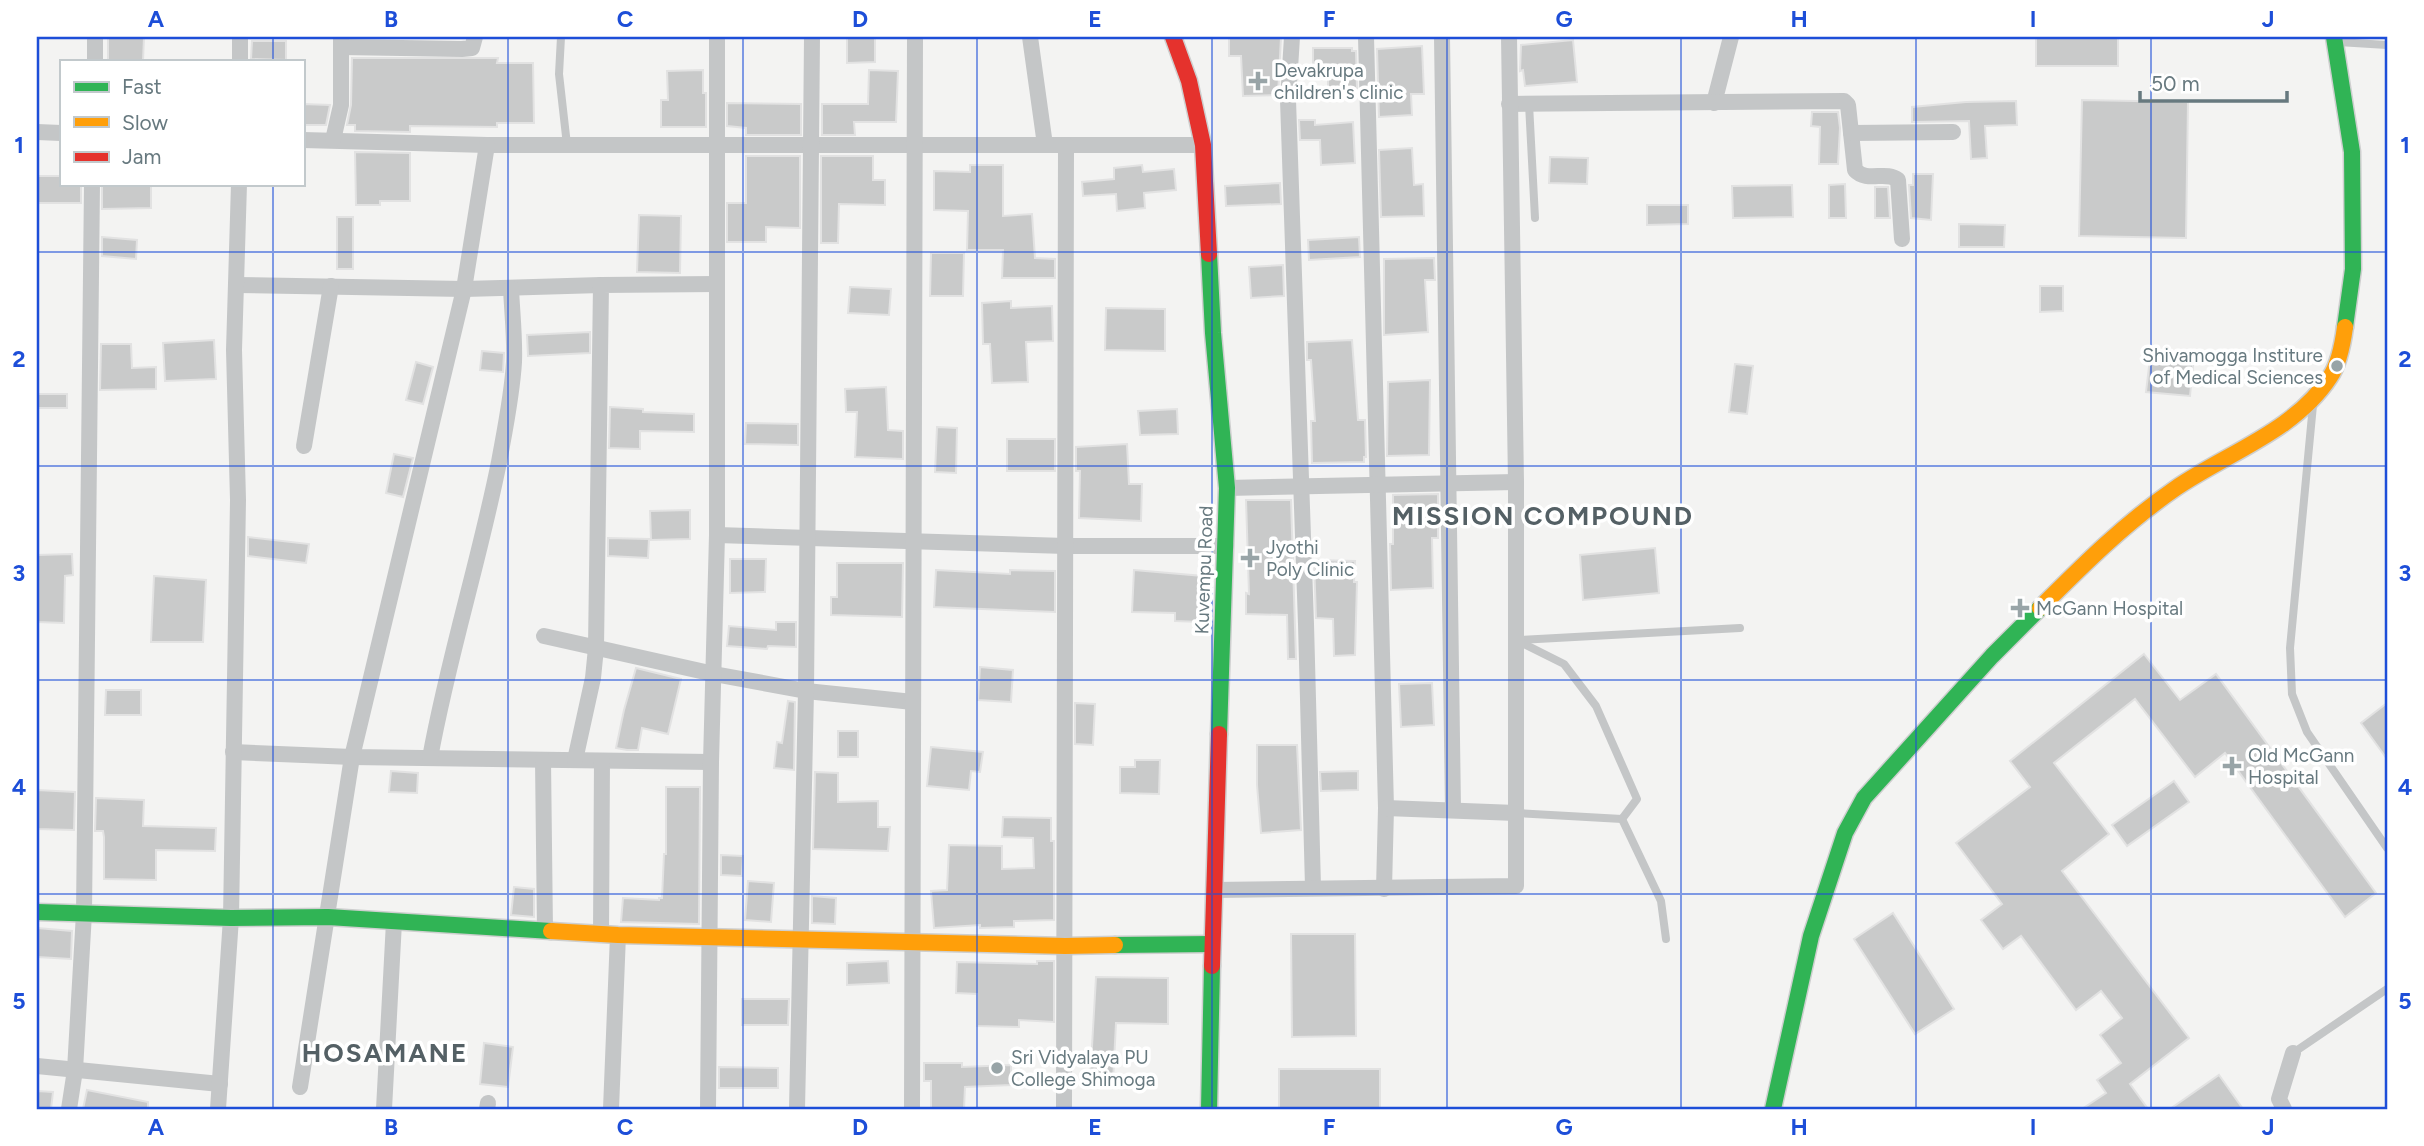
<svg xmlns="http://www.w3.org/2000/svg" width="2424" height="1146" viewBox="0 0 2424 1146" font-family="Figtree,sans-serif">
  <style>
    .building { fill: #c9caca; stroke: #e2e2e2; stroke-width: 2 }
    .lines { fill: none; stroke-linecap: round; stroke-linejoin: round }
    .fast-casing { stroke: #cecfcf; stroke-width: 19 }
    .slow-casing { stroke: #cecfcf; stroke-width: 19 }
    .jam-casing { stroke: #cecfcf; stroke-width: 19 }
    .lane { stroke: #c4c6c7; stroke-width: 8 }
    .street { stroke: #c4c6c7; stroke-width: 16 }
    .fast { stroke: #30b455; stroke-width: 16 }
    .slow { stroke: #ff9f0a; stroke-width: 16 }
    .jam { stroke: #e5322d; stroke-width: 16 }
    .grid { fill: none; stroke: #1d4ed8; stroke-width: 2; stroke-opacity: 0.55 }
    .poi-dot { fill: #98a4a7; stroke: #fff; stroke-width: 2.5 }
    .labels { text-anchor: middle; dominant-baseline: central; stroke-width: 7; stroke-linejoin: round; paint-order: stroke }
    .poi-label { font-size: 19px; fill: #67797f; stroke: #fff; text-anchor: start }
    .street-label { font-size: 19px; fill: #67797f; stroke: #fff }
    .district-label { font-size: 26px; font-weight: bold; letter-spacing: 2px; fill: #546065; stroke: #fff }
    .neatline { fill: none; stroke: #1d4ed8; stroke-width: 2.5 }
    .grid-label { font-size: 23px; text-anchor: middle; font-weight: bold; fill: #1d4ed8 }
  </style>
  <rect width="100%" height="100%" fill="#f3f3f2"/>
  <g class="building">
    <polygon points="108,37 144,37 143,61 108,61"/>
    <polygon points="847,37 875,37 875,62 847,63"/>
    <polygon points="1229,37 1281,37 1278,95 1243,96 1241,56 1229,56"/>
    <rect x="2036" y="37" width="82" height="29"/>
    <polygon points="1573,40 1577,82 1525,86 1523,70 1520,71 1521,45"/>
    <polygon points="252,41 286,41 286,60 251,59"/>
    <polygon points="1422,46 1424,94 1411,94 1412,115 1379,117 1377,49"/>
    <polygon points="1313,48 1352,48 1352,51 1356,51 1357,88 1328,88 1328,74 1313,74"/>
    <polygon points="352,58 498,58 497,63 533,63 534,123 497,123 497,127 410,126 410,132 355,131 355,125 347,125 351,105"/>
    <polygon points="703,70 703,93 706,93 706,127 661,127 661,100 668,100 667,71"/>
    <polygon points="869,70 898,71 896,122 854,122 855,135 822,135 822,104 868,104"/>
    <polygon points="2082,100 2188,102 2186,238 2079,236"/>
    <polygon points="2016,101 2017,125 1985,126 1987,158 1971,159 1969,121 1912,122 1912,107 1966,102"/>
    <polygon points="727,103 801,104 801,135 746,135 746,128 727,126"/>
    <polygon points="303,104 330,105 326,125 303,125"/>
    <polygon points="1812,112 1838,112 1840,128 1838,164 1819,164 1820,127 1811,126"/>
    <polygon points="1299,120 1315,120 1315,125 1353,122 1355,163 1321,165 1320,140 1300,140"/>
    <polygon points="1412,148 1414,185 1423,184 1424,216 1381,217 1379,150"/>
    <polygon points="355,152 410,153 410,201 380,201 380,205 356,205"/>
    <polygon points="746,156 800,156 800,228 766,227 766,242 727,242 727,203 746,203"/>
    <polygon points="821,156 873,156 873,180 885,180 885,205 839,204 838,243 821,243"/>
    <polygon points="1550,157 1588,158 1587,184 1549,183"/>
    <polygon points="970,165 1003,165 1003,216 1032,214 1035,258 1055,259 1055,278 1002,278 1003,250 967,250 968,211 934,210 934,171 970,172"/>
    <polygon points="1142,165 1143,172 1174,169 1176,190 1144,193 1145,208 1117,211 1116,194 1083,196 1082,182 1114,179 1114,168"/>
    <polygon points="1913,174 1933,174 1931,220 1911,218 1909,185 1913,185"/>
    <polygon points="37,176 61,176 61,184 81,184 81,203 37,203"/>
    <polygon points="1280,183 1281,204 1226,206 1225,186"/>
    <polygon points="1845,184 1846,218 1829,218 1829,185"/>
    <polygon points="151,185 151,208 102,209 102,186"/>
    <polygon points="1792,185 1793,217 1733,218 1732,186"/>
    <polygon points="1875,187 1888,187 1890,218 1875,218"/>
    <polygon points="1647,205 1688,205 1688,224 1647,225"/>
    <polygon points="639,215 681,216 680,273 637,272"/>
    <rect x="337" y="217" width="16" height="52"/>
    <polygon points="1959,224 2005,225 2004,247 1959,247"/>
    <polygon points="102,237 137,240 136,259 102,256"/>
    <polygon points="1359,237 1360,257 1309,260 1308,240"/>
    <polygon points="931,253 964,253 963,296 930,296"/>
    <polygon points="1434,258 1435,280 1425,280 1428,332 1384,335 1384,259"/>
    <polygon points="1283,265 1284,296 1251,298 1249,267"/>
    <polygon points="2040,286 2063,286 2063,311 2040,312"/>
    <polygon points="850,287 891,289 889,315 848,313"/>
    <polygon points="1011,301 1011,308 1052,306 1053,341 1026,342 1028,382 992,383 990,344 983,344 982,303"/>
    <polygon points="1106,308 1165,309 1165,351 1105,350"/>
    <polygon points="590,332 590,353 528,356 527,335"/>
    <polygon points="214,340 216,379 165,381 163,343"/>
    <polygon points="1352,340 1358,420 1365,420 1366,457 1364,457 1364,462 1312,463 1311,421 1315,421 1311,360 1307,360 1307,342"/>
    <polygon points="101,344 131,344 132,368 156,367 156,389 100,390"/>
    <polygon points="2151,350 2194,355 2190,396 2146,392"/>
    <polygon points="482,351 504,353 503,372 480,370"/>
    <polygon points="416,362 433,367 423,404 406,400"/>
    <polygon points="1735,364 1753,366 1747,414 1729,412"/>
    <polygon points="1430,380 1429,455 1387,456 1388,382"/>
    <polygon points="886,387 888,430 903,431 903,459 855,457 857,412 846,412 845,389"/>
    <rect x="37" y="394" width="30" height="14"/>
    <polygon points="610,407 643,409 643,412 694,414 694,432 640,431 640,449 609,448"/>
    <polygon points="1177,409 1178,434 1140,435 1138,411"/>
    <polygon points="746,423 798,424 798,445 745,444"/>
    <polygon points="937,427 957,428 956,473 935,472"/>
    <rect x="1007" y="439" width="48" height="32"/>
    <polygon points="1127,444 1129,484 1142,484 1141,521 1079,518 1080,471 1076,471 1076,447"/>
    <polygon points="394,454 413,458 403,497 386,493"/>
    <polygon points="1438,494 1438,538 1432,538 1433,588 1391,590 1390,544 1393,544 1393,495"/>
    <polygon points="1246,500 1291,500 1296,659 1288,659 1287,615 1246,614 1246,593 1249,594"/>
    <polygon points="690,510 690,539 651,540 650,511"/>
    <polygon points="248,537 309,544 306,563 248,556"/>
    <polygon points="608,538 649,539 648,558 608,556"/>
    <polygon points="1655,548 1659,593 1583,600 1580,555"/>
    <polygon points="72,554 73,575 65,576 64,623 37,622 37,555"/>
    <polygon points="730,559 766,559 765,592 730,593"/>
    <polygon points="1314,560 1355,561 1354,582 1357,582 1355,655 1334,656 1333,619 1316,618"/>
    <polygon points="837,563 903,563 902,617 831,615 831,597 837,597"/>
    <polygon points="936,570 1010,574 1010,570 1055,571 1055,612 934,607"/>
    <polygon points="1134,570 1203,576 1201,622 1175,621 1175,613 1132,612"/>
    <polygon points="154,576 206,580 203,642 151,642"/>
    <polygon points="776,622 796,622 796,647 768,646 767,649 727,646 729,626 776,630"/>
    <polygon points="2144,654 2180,700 2216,674 2376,893 2345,917 2225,753 2195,777 2135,699 2054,763 2109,834 2062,871 2189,1038 2130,1084 2148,1109 2082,1109 2106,1093 2097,1080 2121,1063 2100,1035 2122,1018 2101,991 2076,1010 2021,936 2003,949 1981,920 2002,904 1956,843 2030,787 2010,761"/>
    <polygon points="980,667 1013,670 1011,702 978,700"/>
    <polygon points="636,668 681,679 668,734 642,728 638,750 627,750 616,748 624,710"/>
    <polygon points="1432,683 1434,725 1401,727 1399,684"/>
    <polygon points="106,690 141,690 141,715 105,715"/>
    <polygon points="788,701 795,702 794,770 774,768 777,742 782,743"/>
    <polygon points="1075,703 1095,704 1093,745 1075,744"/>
    <polygon points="2387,703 2387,759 2361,723"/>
    <rect x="838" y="731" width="20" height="26"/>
    <polygon points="1257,745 1297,745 1301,830 1261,833 1257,785"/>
    <polygon points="931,747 983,752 980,772 971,771 969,790 927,786"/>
    <polygon points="1135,760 1160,760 1159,794 1120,793 1120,767 1135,767"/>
    <polygon points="391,771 418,773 417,793 389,792"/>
    <polygon points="1358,771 1358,790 1321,791 1320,772"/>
    <polygon points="815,772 838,773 838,802 878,801 878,827 890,827 888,851 813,849"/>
    <polygon points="2174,781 2189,802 2127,846 2112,825"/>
    <polygon points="666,787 700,787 699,924 621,922 623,898 659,900 659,898 662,898 664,854 666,854"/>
    <polygon points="37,790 75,792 74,830 37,829"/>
    <polygon points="96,798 144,800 143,826 216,828 215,851 156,850 156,880 104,879 104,837 103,831 95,831"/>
    <polygon points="1003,817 1051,818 1051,841 1054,841 1054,920 1014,921 1014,927 980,928 980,925 934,928 931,891 947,890 949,845 1002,846 1002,869 1034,868 1033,838 1002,837"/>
    <polygon points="721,855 743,856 742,876 721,875"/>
    <polygon points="748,881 774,883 771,922 745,920"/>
    <polygon points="514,887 534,889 534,917 511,915"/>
    <polygon points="812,896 836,898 835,924 812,923"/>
    <polygon points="1893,913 1954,1009 1915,1034 1854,939"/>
    <polygon points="37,928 72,931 71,959 37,957"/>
    <polygon points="1291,934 1355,934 1356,1036 1292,1037"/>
    <polygon points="888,961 889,983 847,985 847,963"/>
    <polygon points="1037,961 1054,961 1054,1022 1019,1020 1019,1027 977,1026 977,994 956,993 957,962 1037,964"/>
    <polygon points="1096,977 1168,978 1168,1024 1116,1023 1113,1082 1090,1081"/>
    <polygon points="742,999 789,999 788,1025 742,1025"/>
    <polygon points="484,1043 513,1047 508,1087 480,1084"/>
    <polygon points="924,1063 962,1063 962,1067 1011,1065 1011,1085 965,1087 964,1109 931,1109 931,1081 924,1081"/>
    <polygon points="719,1067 778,1068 778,1088 719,1088"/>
    <rect x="1279" y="1069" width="101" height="40"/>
    <polygon points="2219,1075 2243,1109 2170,1109"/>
    <polygon points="87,1090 148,1102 148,1109 83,1109"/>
    <polygon points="37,1091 53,1092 51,1109 37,1109"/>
  </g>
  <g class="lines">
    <defs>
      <g id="fast">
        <polyline points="2334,37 2352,152 2353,269 2345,327"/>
        <polyline points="1209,254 1213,333 1227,488 1219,734"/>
        <polyline points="37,912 231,918 328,917 551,931"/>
        <polyline points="1115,945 1212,944"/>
        <polyline points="1209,1109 1212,966"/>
        <polyline points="1773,1109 1811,936 1845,833 1864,798 1992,656 2040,608"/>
      </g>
      <g id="slow">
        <path d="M2040,608C2083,565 2125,523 2176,488C2227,453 2295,431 2330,377C2339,364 2343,342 2345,327"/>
        <polyline points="551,931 618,935 1065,946 1115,945"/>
      </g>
      <g id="jam">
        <polyline points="1173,37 1189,81 1203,145 1209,254"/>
        <polyline points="1212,966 1219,734"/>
      </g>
    </defs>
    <use href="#fast" class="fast-casing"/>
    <use href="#slow" class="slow-casing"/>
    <use href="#jam" class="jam-casing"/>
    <g class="lane">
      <polyline points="561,37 559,74 567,145"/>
      <polyline points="2338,42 2387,45"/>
      <polyline points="1529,104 1535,218"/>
      <polyline points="2313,405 2290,648 2292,694 2307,732 2387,848"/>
      <polyline points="1519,640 1740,628"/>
      <polyline points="1516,813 1622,819 1637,799 1596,706 1564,664 1516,640"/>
      <polyline points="1622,819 1661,901 1666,939"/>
      <polyline points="2293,1053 2387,989"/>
    </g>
    <g class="street">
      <polyline points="240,37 240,61"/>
      <polyline points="1030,37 1045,145"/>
      <polyline points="1292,37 1288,100 1306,624 1313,887"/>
      <polyline points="1366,37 1386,808 1384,889"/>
      <polyline points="1442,37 1453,809"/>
      <polyline points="341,47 462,49 472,48 475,37"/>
      <polyline points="95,61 95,37"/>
      <polyline points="1714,103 1731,37"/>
      <path d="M1509,104L1844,101L1848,105L1855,170C1867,183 1886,170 1898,180L1902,239"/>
      <polyline points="37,132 61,133"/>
      <polyline points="1851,133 1953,132"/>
      <polyline points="303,140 487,145 1203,145"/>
      <polyline points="333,140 341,105 341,39"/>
      <polyline points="236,285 464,289 601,285"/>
      <polyline points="304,446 331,286"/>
      <polyline points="1227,488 1516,482"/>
      <polyline points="717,535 1066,546 1226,546"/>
      <polyline points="544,636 714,674 806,691 913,702"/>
      <polyline points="233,752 352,757 711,762"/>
      <path d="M430,758C448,658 479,562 499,462C505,429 512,396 514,362C515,338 512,312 511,288"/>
      <polyline points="543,760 545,931"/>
      <polyline points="575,760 593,678 596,648 601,285 717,284"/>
      <polyline points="1386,808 1516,813"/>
      <polyline points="1214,890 1516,886 1516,482 1509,37"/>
      <polyline points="601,934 602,761"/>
      <polyline points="37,1066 220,1084"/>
      <polyline points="300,1087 352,757 464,289 487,145"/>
      <polyline points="69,1109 75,1070 84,913 92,184"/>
      <polyline points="218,1109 231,918 238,500 234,350 239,184"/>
      <polyline points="384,1109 394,922"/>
      <polyline points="487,1109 488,1103"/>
      <polyline points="611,1109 618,935"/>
      <polyline points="708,1109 711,762 717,535 717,37"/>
      <polyline points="797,1109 806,691 812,37"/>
      <polyline points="912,1109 915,37"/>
      <polyline points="1064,1109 1066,145"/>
      <polyline points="2284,1109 2279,1099 2293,1053"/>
    </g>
    <use href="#fast" class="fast"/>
    <use href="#slow" class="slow"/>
    <use href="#jam" class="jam"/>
  </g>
  <path class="grid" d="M273,37V61M508,37V1109M743,37V1109M977,37V1109M1212,37V1109M1447,37V1109M1681,37V1109M1916,37V1109M2151,37V1109M273,184V1109M37,252H2387M37,466H2387M37,680H2387M37,894H2387"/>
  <g class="poi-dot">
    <path d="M1254.5 70.5h7v7h7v7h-7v7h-7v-7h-7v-7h7z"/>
    <circle cx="2337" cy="366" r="7"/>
    <path d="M1246.5 547.5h7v7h7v7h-7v7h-7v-7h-7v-7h7z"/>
    <path d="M2016.5 597.5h7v7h7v7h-7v7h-7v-7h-7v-7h7z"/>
    <path d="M2228.5 755.5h7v7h7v7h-7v7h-7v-7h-7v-7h7z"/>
    <circle cx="997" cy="1068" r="7"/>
  </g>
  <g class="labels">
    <g class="poi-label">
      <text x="1274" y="70">Devakrupa<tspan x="1274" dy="22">children's clinic</tspan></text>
      <text x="2323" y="355" text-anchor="end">Shivamogga Institure<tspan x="2323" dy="22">of Medical Sciences</tspan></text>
      <text x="1266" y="547">Jyothi<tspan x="1266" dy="22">Poly Clinic</tspan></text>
      <text x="2036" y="608">McGann Hospital</text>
      <text x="2248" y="755">Old McGann<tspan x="2248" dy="22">Hospital</tspan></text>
      <text x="1011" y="1057">Sri Vidyalaya PU<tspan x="1011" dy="22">College Shimoga</tspan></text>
    </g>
    <g class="street-label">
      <text transform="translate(1204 570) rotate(-88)">Kuvempu Road</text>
    </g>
    <g class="district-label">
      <text x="1543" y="516">MISSION COMPOUND</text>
      <text x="385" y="1053">HOSAMANE</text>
    </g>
  </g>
  <rect width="2424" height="1146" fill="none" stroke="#ffffff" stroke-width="77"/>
  <rect x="60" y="60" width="245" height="126" fill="#ffffff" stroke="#c2c9cc" stroke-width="2"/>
  <rect x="74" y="82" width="35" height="10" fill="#30b455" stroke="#c2c9cc" stroke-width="2"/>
  <text x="122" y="94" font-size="21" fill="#67797f">Fast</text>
  <rect x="74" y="117" width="35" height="10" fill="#ff9f0a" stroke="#c2c9cc" stroke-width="2"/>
  <text x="122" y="130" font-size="21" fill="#67797f">Slow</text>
  <rect x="74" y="152" width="35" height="10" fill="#e5322d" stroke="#c2c9cc" stroke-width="2"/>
  <text x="122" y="164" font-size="21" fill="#67797f">Jam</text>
  <path d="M2140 91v10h147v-10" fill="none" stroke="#67797f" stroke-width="3.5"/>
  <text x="2151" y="91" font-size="21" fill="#67797f" stroke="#ffffff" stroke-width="5" paint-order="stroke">50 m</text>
  <rect x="38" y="38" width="2348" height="1070" class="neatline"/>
  <g class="grid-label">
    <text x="156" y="27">A</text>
    <text x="391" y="27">B</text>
    <text x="625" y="27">C</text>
    <text x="860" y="27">D</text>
    <text x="1095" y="27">E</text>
    <text x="1329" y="27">F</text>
    <text x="1564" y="27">G</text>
    <text x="1799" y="27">H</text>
    <text x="2033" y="27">I</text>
    <text x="2268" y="27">J</text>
    <text x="19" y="153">1</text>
    <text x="2405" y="153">1</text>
    <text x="19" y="367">2</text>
    <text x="2405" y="367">2</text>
    <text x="19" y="581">3</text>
    <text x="2405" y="581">3</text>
    <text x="19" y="795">4</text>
    <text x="2405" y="795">4</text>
    <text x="19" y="1009">5</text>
    <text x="2405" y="1009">5</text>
    <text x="156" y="1135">A</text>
    <text x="391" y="1135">B</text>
    <text x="625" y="1135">C</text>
    <text x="860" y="1135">D</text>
    <text x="1095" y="1135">E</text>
    <text x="1329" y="1135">F</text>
    <text x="1564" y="1135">G</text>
    <text x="1799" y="1135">H</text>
    <text x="2033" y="1135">I</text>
    <text x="2268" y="1135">J</text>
  </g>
</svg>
